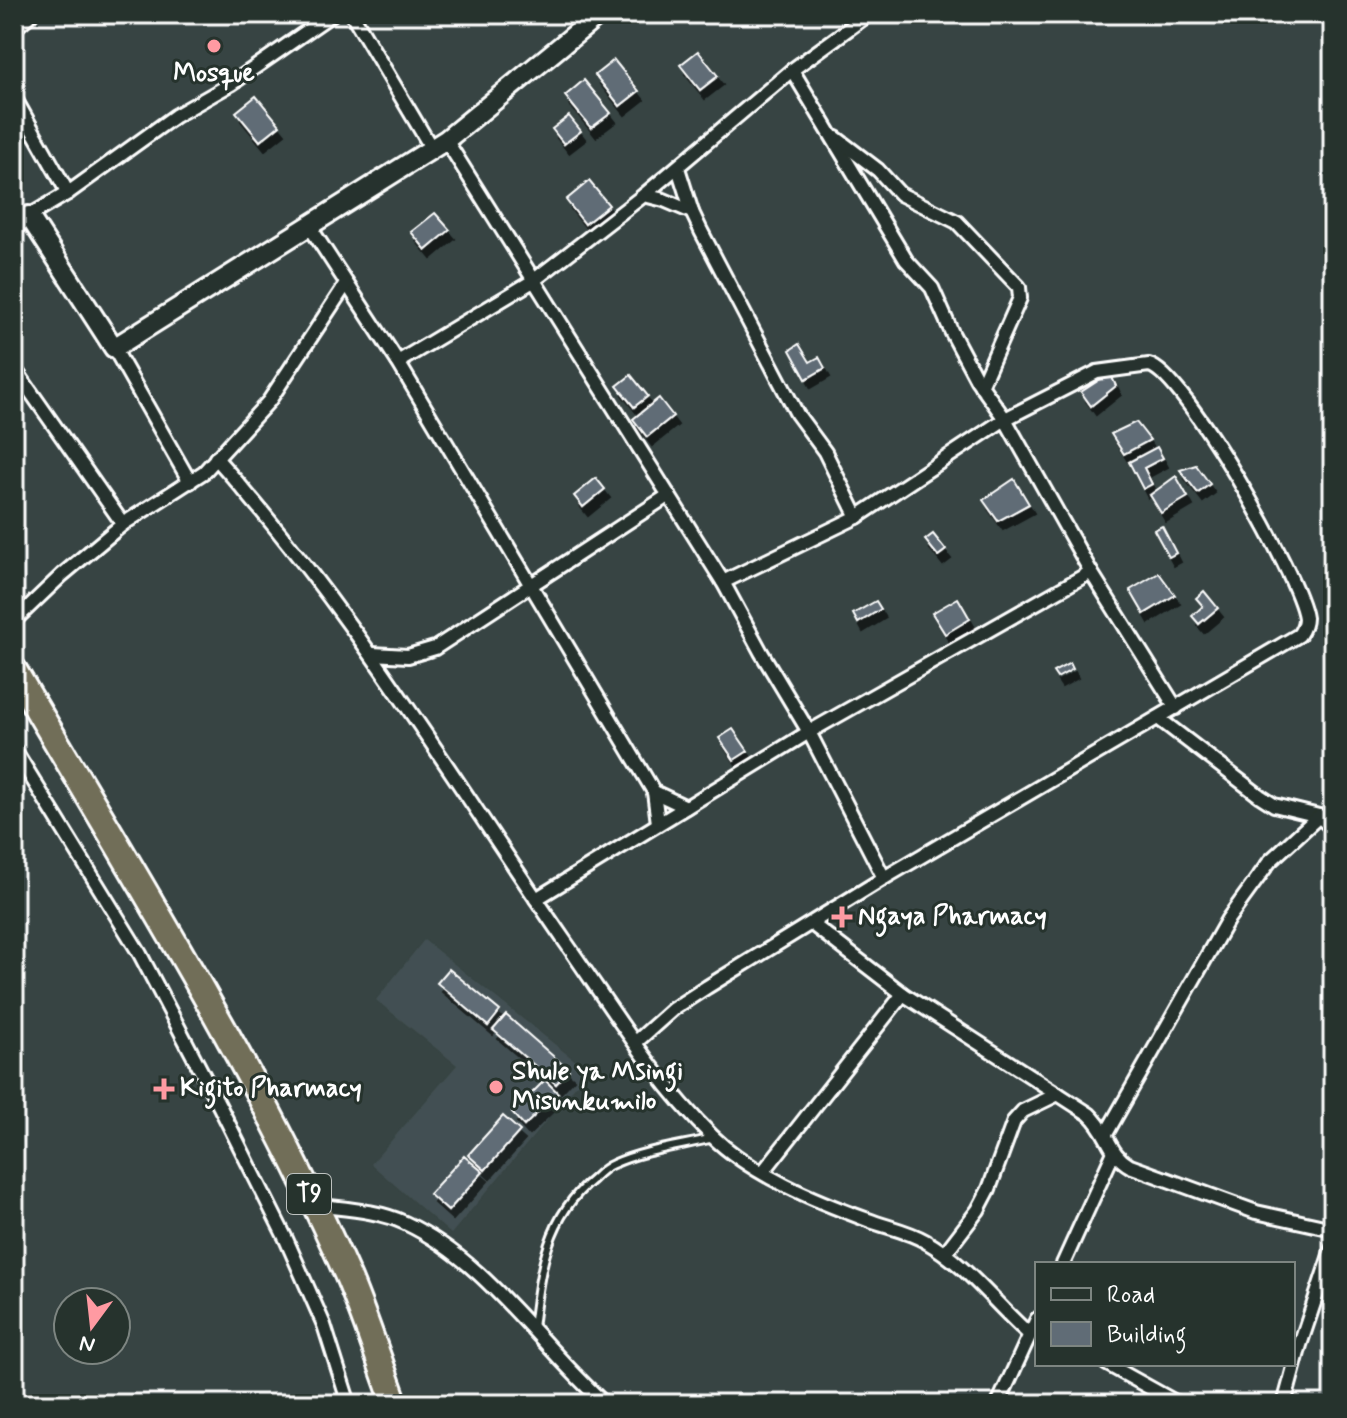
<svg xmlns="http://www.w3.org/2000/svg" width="1347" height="1418" viewBox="0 0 1347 1418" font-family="Mynerve,sans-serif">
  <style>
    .built { fill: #435052 }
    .building { fill: #606c76; stroke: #fff; stroke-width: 2; filter: url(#shadow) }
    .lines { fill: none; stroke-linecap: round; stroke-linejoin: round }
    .lane-casing { stroke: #fff; stroke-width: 12 }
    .street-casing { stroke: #fff; stroke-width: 18 }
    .secondary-casing { stroke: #fff; stroke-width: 24 }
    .highway-casing { stroke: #fff; stroke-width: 30 }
    .lane { stroke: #26332d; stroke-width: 6 }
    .street { stroke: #26332d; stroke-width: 12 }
    .secondary { stroke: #26332d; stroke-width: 18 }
    .highway { stroke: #716e59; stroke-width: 24 }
    .poi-dot { fill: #ff9aa2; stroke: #26332d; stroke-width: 3 }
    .labels { text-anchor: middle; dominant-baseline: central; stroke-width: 6; stroke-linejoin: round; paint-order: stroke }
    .shield { fill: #26332d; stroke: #bec2c0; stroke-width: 2 }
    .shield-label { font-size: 24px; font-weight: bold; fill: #fff }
    .poi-label { font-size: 26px; font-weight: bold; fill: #fff; stroke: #26332d; text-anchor: start }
  </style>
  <defs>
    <filter id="shadow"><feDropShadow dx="5" dy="9" stdDeviation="0" flood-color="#0009"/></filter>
  </defs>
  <rect width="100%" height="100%" fill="#374443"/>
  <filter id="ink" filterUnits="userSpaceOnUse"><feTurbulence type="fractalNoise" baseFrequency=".0125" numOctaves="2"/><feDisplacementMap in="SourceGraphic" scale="16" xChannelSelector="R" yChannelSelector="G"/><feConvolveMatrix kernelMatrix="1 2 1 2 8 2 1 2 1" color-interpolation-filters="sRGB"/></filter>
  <g filter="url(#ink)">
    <polygon class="built" points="424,940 588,1071 451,1234 371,1164 457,1065 376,1000"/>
    <g class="building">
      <polygon points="698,51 718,76 700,90 680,65"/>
      <polygon points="614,60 639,91 620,106 595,75"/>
      <polygon points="584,80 611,113 591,128 565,96"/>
      <polygon points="256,96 280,125 260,141 236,112"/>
      <polygon points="569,116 581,131 564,144 552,129"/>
      <polygon points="589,181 609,205 585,224 566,200"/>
      <polygon points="435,213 450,230 426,250 411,232"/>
      <polygon points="799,344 810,362 819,357 825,368 806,379 790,350"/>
      <polygon points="1110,373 1116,386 1091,406 1081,392"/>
      <polygon points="631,375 648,396 634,407 617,386"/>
      <polygon points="659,398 673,416 647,437 633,419"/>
      <polygon points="1136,422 1150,440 1124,454 1111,434"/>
      <polygon points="1157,447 1163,458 1144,468 1152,484 1143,489 1129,462"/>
      <polygon points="1196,465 1210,484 1198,493 1180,470"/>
      <polygon points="1176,476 1188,497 1161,513 1150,495"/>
      <polygon points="596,478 605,489 583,507 574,496"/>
      <polygon points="1014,479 1029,504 998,521 983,500"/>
      <polygon points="1162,526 1176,553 1169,557 1154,530"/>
      <polygon points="933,534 946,550 938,556 925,540"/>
      <polygon points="1159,573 1175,595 1144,614 1130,590"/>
      <polygon points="1204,591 1218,608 1199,624 1192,616 1203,606 1196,598"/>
      <polygon points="958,598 970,619 945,634 932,613"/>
      <polygon points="876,601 881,609 858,623 853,614"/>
      <polygon points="1070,663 1073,669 1057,678 1053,672"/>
      <polygon points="733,729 748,751 734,760 719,738"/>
      <polygon points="449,969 500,1011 488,1026 437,983"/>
      <polygon points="506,1015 569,1070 556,1084 493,1030"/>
      <polygon points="545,1080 558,1093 524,1126 512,1113"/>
      <polygon points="503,1116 520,1131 485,1170 468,1155"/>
      <polygon points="464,1156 483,1172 448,1211 429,1194"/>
    </g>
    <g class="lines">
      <defs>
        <path id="lane" d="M533,1328C540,1272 546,1217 593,1179C599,1173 605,1167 613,1164C644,1150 681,1146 714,1138"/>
        <g id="street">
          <polyline points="352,14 432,149"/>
          <polyline points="14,29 31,14"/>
          <polyline points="792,70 906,260 932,288 952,333 977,380 1005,419 1091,572 1176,708"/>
          <polyline points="14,97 68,193"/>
          <polyline points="836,138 878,170 900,194 957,222 1019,287 1020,298 981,386"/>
          <polyline points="446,140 723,582 761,652 809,732 884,878"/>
          <polyline points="678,168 692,212 701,231 797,414 825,452 857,517"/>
          <polyline points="644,195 664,200 692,212"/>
          <polyline points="29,216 68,193 175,116 231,84 332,14"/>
          <polyline points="310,227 398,362 654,792 658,823"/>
          <polyline points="114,348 190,482"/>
          <polyline points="398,362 533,281 644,195 792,70 869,14"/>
          <polyline points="14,368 123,524"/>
          <path d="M216,458C350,607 451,776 564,940C611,1007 654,1079 712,1136C752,1175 816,1201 868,1220C886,1227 908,1231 925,1241C966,1264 995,1304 1030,1335"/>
          <polyline points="14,621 62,575 123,524 204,472 269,401 346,284"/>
          <polyline points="372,654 408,656 435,648 669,495"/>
          <polyline points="1158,718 1260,796 1274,805 1319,816 1333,829"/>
          <polyline points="14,749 140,954 220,1107 286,1239 324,1325 349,1404"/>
          <polyline points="654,792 686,807"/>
          <polyline points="536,899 809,732 1091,572"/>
          <path d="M812,924L903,994L1089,1114C1109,1132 1108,1154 1130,1166L1256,1212L1333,1229"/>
          <path d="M636,1042L673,1009L707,987L884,878L1299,635C1303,629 1305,625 1305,618C1300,578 1184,373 1149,365L1097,372L1005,419L857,517L723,582"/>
          <polyline points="1106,1134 1228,919 1270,861 1319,816"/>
          <polyline points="763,1172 903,994"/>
          <path d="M314,1205C343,1209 378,1210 405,1223C487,1261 539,1345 605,1404"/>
          <polyline points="945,1253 978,1210 989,1189 1014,1121 1023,1111 1058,1094"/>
          <polyline points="1063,1264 1113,1154"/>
          <polyline points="1107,1364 1179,1404"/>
          <polyline points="998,1404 1037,1319"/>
          <polyline points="1284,1404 1300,1345 1333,1246"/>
        </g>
        <polyline id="secondary" points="14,224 29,216 114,348 446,140 600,14"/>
        <path id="highway" d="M14,670C130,868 257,1069 349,1279C366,1320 380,1363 395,1404"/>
      </defs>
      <use href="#lane" class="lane-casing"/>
      <use href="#street" class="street-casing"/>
      <use href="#secondary" class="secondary-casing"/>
      <use href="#highway" class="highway-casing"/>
      <use href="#lane" class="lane"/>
      <use href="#street" class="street"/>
      <use href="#secondary" class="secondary"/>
      <use href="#highway" class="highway"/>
    </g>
  </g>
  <g class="poi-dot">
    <circle cx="214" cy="46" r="8"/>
    <path d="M838 905h8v8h8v8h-8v8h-8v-8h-8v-8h8z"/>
    <circle cx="496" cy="1087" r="8"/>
    <path d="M160 1077h8v8h8v8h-8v8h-8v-8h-8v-8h8z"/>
  </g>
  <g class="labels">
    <rect class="shield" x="287" y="1174" width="44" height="40" rx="6"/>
    <g class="shield-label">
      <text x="309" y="1194">T9</text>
    </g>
    <g class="poi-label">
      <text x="214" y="74" text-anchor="middle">Mosque</text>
      <text x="858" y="917">Ngaya Pharmacy</text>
      <text x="512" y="1072">Shule ya Msingi<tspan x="512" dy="30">Misunkumilo</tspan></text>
      <text x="180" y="1089">Kigito Pharmacy</text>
    </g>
  </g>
  <rect width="1347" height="1418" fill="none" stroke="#26332d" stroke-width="48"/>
  <rect x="24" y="24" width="1299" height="1370" fill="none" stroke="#fff" stroke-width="3" filter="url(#ink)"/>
  <rect x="1035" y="1262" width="260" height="104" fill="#26332d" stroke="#7d8581" stroke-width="2"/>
  <rect x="1051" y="1288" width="40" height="12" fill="#26332d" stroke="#7d8581" stroke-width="2"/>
  <text x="1107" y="1302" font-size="24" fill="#ffffff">Road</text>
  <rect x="1051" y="1322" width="40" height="24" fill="#606c76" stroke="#7d8581" stroke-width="2"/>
  <text x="1107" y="1342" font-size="24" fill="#ffffff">Building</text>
  <g transform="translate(92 1326) rotate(195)"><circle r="38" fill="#26332d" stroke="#7d8581" stroke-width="2"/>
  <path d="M0-6L14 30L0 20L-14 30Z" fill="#ff9aa2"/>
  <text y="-12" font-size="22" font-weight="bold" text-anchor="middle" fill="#ffffff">N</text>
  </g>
</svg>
